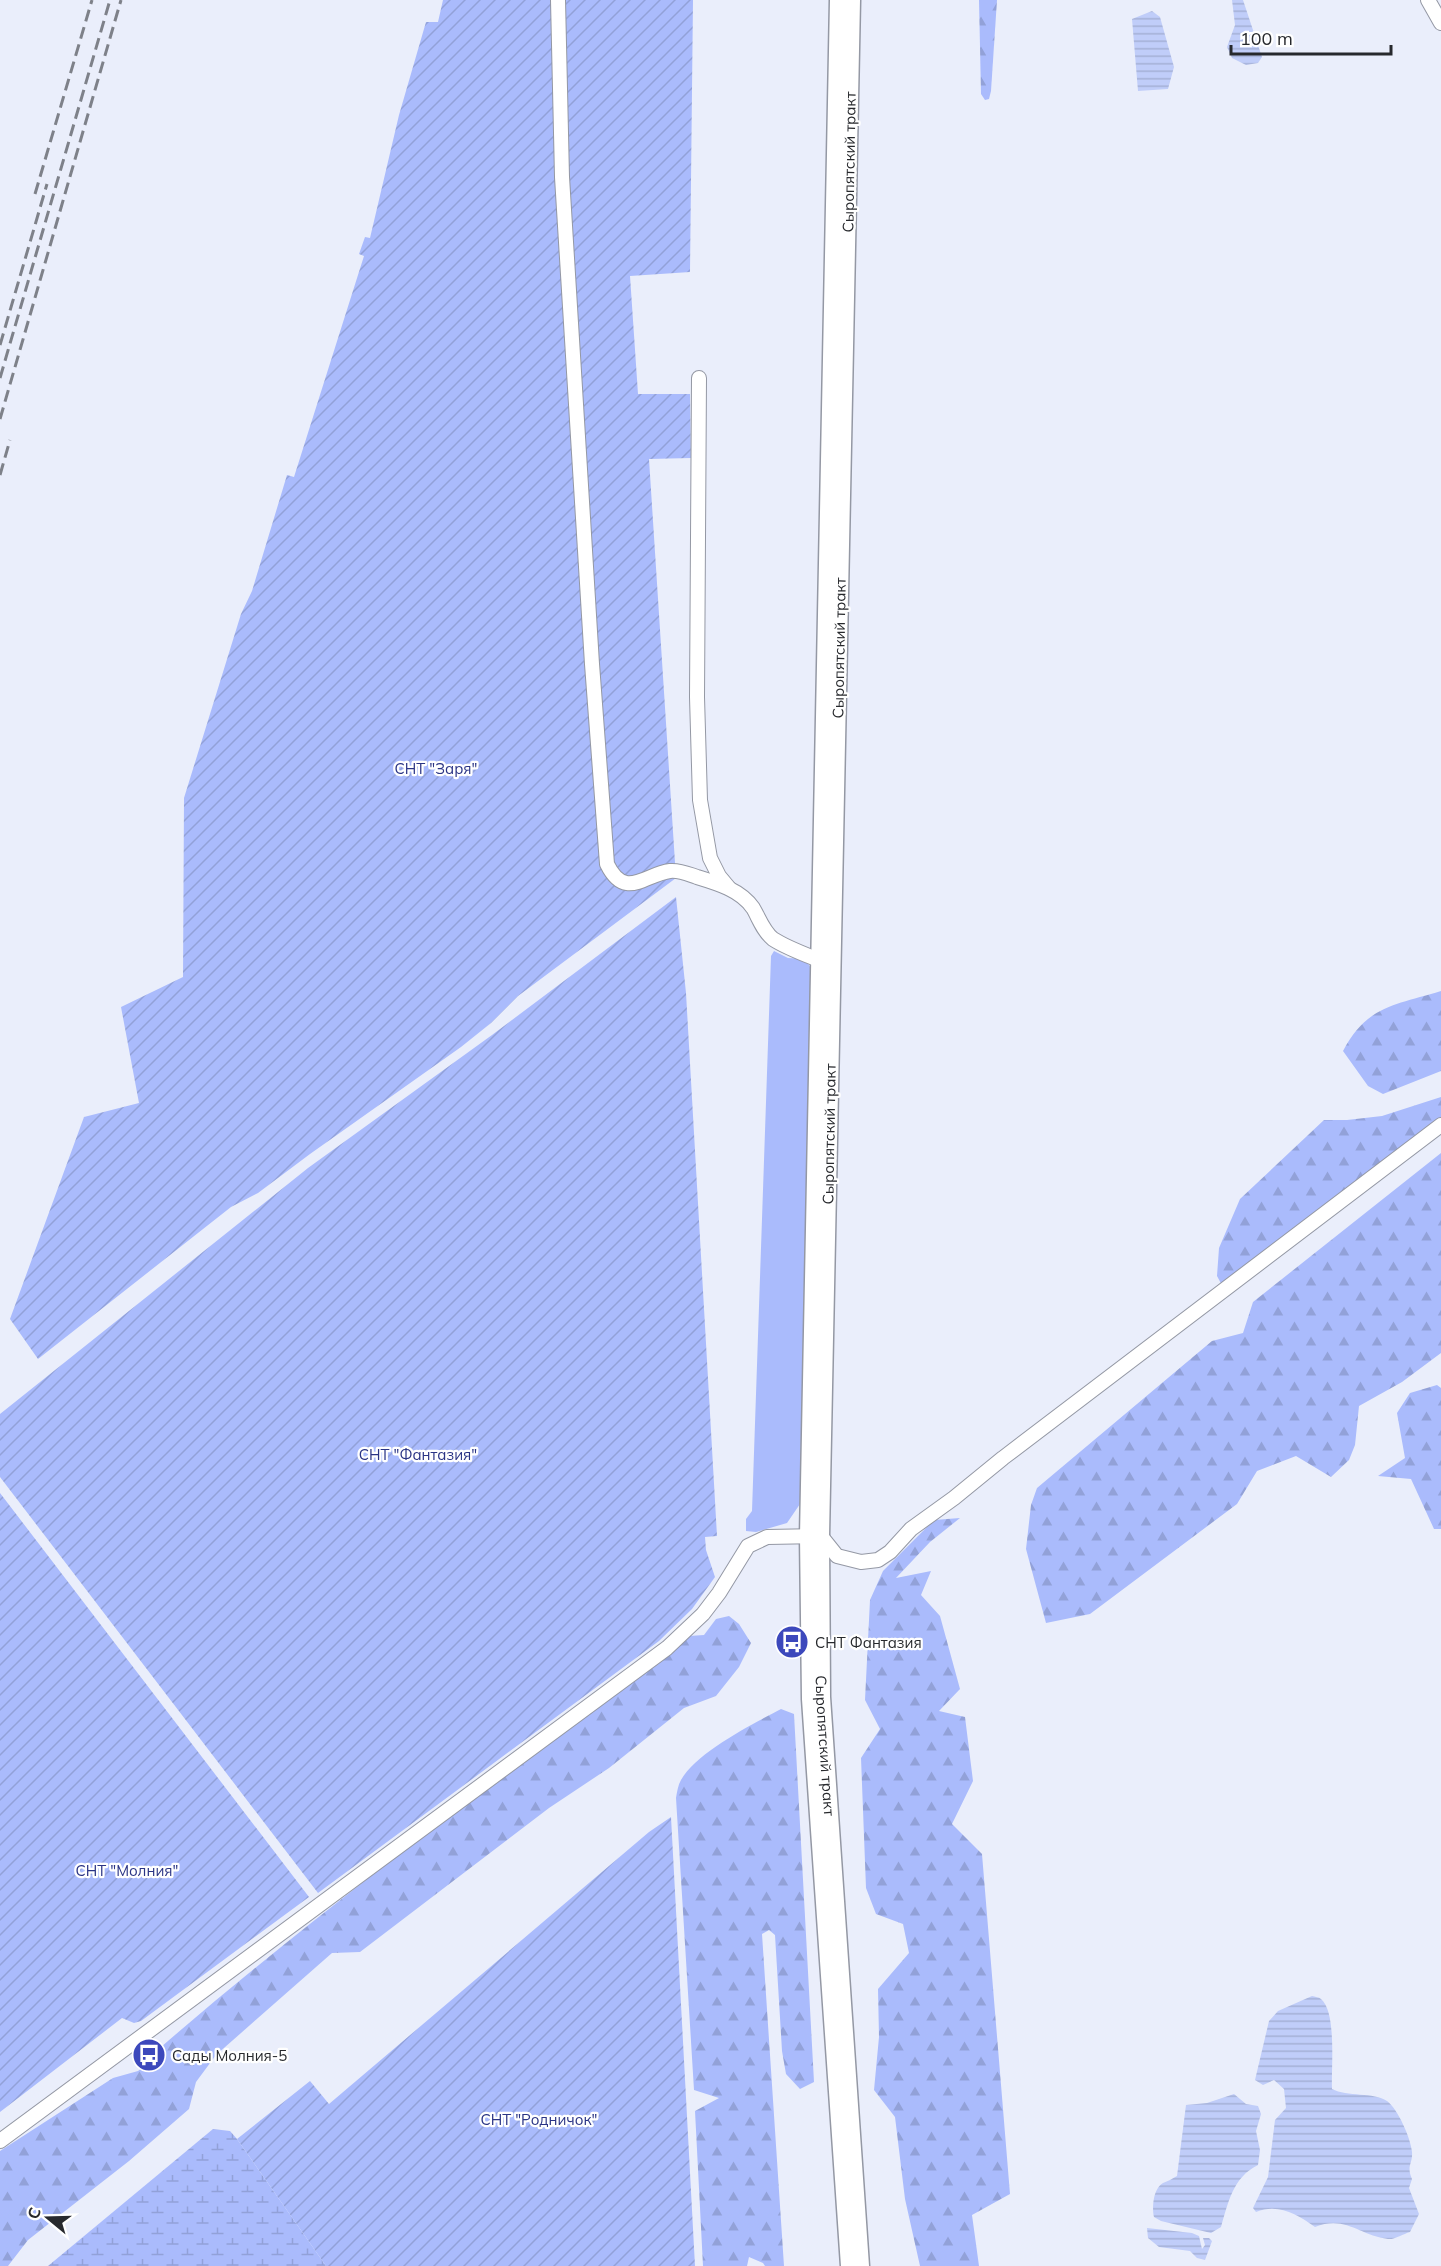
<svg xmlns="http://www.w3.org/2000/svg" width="1441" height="2266" viewBox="0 0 1441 2266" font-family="Mulish,sans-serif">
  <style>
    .green { fill: #aabbfc }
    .forest { fill: url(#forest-firs) }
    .wetland { fill: url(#wetland-marsh) }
    .garden { fill: url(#garden-furrows) }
    .water { fill: url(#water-rules) }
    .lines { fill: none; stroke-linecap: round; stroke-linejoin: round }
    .minor-casing { stroke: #9498a4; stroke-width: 16 }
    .major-casing { stroke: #9498a4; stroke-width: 19 }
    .minor { stroke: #fff; stroke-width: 14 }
    .major { stroke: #fff; stroke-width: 16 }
    .rail { stroke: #7e8189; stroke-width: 3; stroke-dasharray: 12 6; stroke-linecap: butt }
    .labels { text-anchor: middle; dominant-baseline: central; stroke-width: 4.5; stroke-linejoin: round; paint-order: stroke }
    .street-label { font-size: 15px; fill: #27292d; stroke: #fff }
    .park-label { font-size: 15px; fill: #2a3485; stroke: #fff }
    .poi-label { font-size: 15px; fill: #27292d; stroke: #fff; text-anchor: start }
  </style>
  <defs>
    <pattern id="forest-firs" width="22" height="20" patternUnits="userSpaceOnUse" patternTransform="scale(1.5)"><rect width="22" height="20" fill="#aabbfc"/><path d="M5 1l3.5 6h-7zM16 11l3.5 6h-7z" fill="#92a1d8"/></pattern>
    <pattern id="wetland-marsh" width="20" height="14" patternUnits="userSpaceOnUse" patternTransform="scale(1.5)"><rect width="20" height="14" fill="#aabbfc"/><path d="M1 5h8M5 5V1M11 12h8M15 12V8" fill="none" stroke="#92a1d8"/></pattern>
    <pattern id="garden-furrows" width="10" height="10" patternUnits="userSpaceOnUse" patternTransform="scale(1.5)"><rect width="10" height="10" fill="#aabbfc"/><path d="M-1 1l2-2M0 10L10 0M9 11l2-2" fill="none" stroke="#92a1d8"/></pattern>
    <pattern id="water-rules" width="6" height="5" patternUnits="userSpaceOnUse" patternTransform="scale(1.5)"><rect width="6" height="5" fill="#c0cdf9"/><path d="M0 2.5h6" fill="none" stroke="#a5b0d6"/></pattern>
  </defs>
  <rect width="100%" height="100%" fill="#eaeefb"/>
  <polygon class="green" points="774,951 788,958 805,959 811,968 800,1504 787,1523 756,1532 746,1531 746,1519 752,1511 771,956"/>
  <g class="forest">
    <polygon points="979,0 997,0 991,91 989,99 985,100 981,94"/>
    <path d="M1441,991V1071L1383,1094L1368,1086L1343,1051C1367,1005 1396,1005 1441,991Z"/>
    <polygon points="1441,1097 1441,1124 1224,1289 1217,1276 1219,1248 1240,1199 1324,1120 1347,1120 1382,1116"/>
    <polygon points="1441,1153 1441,1353 1402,1382 1359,1406 1355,1445 1349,1460 1331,1477 1296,1456 1257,1471 1237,1504 1090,1614 1046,1623 1026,1549 1031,1505 1037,1488 1212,1341 1243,1333 1253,1302"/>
    <polygon points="1437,1385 1441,1388 1441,1529 1434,1529 1411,1479 1378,1476 1405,1458 1397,1413 1410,1393"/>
    <polygon points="960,1518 930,1542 896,1578 931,1571 921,1595 940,1616 960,1689 939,1711 965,1717 973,1781 952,1824 982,1854 1010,2194 972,2215 979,2266 920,2266 905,2199 895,2117 874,2090 879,2037 878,1989 909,1953 903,1924 876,1914 866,1888 861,1758 880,1729 865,1700 870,1600 883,1571 934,1520"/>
    <path d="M729,1616L739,1624L751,1643L739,1667L716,1696L684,1708L609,1768L549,1808L360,1952L332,1953L216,2055L196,2082L189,2109L129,2161L28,2240L8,2266H0V2151L113,2078L138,2071L154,2058L161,2047C330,1901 511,1770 689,1636L704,1635L716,1619Z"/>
    <path d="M781,1709L794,1714L814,2082L800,2089L786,2074L782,2051L775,1935L769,1930L762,1934L784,2266H765L763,2263L749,2257L747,2266H703L695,2111L719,2098L694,2090L676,1798C677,1792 678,1785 681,1780C697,1752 753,1724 781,1709Z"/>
  </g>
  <polygon class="wetland" points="213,2129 230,2131 237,2139 326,2266 48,2266"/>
  <g class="garden">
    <polygon points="443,0 693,0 690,272 630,276 638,394 690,394 691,458 649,459 676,878 518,996 491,1023 461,1047 310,1154 258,1193 231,1207 38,1359 10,1319 84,1117 139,1103 121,1007 183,977 184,798 241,614 252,591 287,475 294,477 364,256 359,254 365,237 370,238 399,115 426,22 438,22"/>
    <polygon points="676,897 686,993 717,1536 705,1537 706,1550 715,1577 692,1609 659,1641 318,1893 0,1477 0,1414 308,1168 492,1035"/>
    <polygon points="0,1493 309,1897 141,2021 134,2023 122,2018 0,2112"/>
    <polygon points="671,1817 695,2266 326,2266 237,2139 310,2081 329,2104 649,1832"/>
  </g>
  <g class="water">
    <polygon points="1232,0 1243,0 1262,57 1258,63 1246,65 1232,58 1227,47 1235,25"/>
    <polygon points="1152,11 1160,17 1174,67 1168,89 1138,91 1132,19"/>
    <path d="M1312,1996C1315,1997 1319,1997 1321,1999C1337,2012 1331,2069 1332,2089C1347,2097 1374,2092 1387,2101C1398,2109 1411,2139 1412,2152C1413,2163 1406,2166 1412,2179L1409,2188L1419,2214L1410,2232C1403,2234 1394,2240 1388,2239C1360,2236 1346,2215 1315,2227C1297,2214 1278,2203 1256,2212L1253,2208L1268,2177L1275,2120L1286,2108L1284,2089L1274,2080L1263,2085L1255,2080L1269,2021L1278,2011Z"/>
    <path d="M1234,2094L1246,2104L1258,2106L1261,2114L1256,2131L1260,2150L1258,2165C1233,2177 1228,2203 1221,2227L1211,2233L1161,2221L1154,2217C1152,2207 1153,2189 1163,2183C1168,2181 1172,2179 1177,2176L1186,2105L1207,2103Z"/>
    <polygon points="1147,2228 1192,2233 1199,2236 1202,2249 1205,2245 1203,2238 1209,2238 1212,2241 1205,2260 1197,2258 1190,2251 1159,2247 1148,2238"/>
  </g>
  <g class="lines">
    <defs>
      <g id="minor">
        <path d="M558,0L562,177L592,664L607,864C625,901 645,874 670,871C680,870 688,874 697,877C717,883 741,890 753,908C759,918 763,931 773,939C787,948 804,954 819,960"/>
        <polyline points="1428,0 1441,23"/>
        <polyline points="699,378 697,697 700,800 710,858 719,876 729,888"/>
        <polyline points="0,2141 667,1648 703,1614 719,1593 748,1546 767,1537 821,1536 837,1556 861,1562 878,1560 890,1552 911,1529 954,1498 1003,1458 1441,1125"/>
      </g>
      <g id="major">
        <polyline points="838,0 808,1536 810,1699 849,2266"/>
        <path id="s1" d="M852,0L821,1536L822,1697L861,2266"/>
      </g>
    </defs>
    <use href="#minor" class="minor-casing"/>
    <use href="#major" class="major-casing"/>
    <use href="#minor" class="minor"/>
    <use href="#major" class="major"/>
    <g class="rail">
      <polyline points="35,194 92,0"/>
      <polyline points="0,345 47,184"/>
      <polyline points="0,378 110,0"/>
      <polyline points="0,419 121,0"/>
      <polyline points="0,475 10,440"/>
    </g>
  </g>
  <defs>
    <symbol id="bus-disc" viewBox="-11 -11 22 22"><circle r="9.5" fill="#3c48bc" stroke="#fff"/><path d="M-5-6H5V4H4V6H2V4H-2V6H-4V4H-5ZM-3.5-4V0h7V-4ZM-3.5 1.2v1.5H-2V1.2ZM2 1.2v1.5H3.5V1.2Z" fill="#fff"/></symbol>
  </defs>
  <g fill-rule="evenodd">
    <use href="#bus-disc" x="773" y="1623" width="38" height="38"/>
    <use href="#bus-disc" x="130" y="2036" width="38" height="38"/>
  </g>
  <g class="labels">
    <g class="street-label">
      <text transform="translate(849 162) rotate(-89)">Сыропятский тракт</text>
      <text transform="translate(839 648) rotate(-89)">Сыропятский тракт</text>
      <text transform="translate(829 1134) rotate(-89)">Сыропятский тракт</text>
      <text stroke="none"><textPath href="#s1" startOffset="1746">Сыропятский тракт</textPath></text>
    </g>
    <g class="park-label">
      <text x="436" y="768">СНТ "Заря"</text>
      <text x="418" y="1454">СНТ "Фантазия"</text>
      <text x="127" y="1870">СНТ "Молния"</text>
      <text x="539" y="2119">СНТ "Родничок"</text>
    </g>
    <g class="poi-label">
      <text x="815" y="1642">СНТ Фантазия</text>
      <text x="172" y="2055">Сады Молния-5</text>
    </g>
  </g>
  <g transform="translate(48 2218) rotate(289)" stroke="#ffffff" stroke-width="4.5" paint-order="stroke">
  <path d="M0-4.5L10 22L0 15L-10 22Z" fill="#27292d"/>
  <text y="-9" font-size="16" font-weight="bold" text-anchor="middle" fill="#27292d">С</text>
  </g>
  <path d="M1231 45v9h160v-9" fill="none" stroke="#27292d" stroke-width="3"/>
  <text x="1240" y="45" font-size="18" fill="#27292d" stroke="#ffffff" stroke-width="4.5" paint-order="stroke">100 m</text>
</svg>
